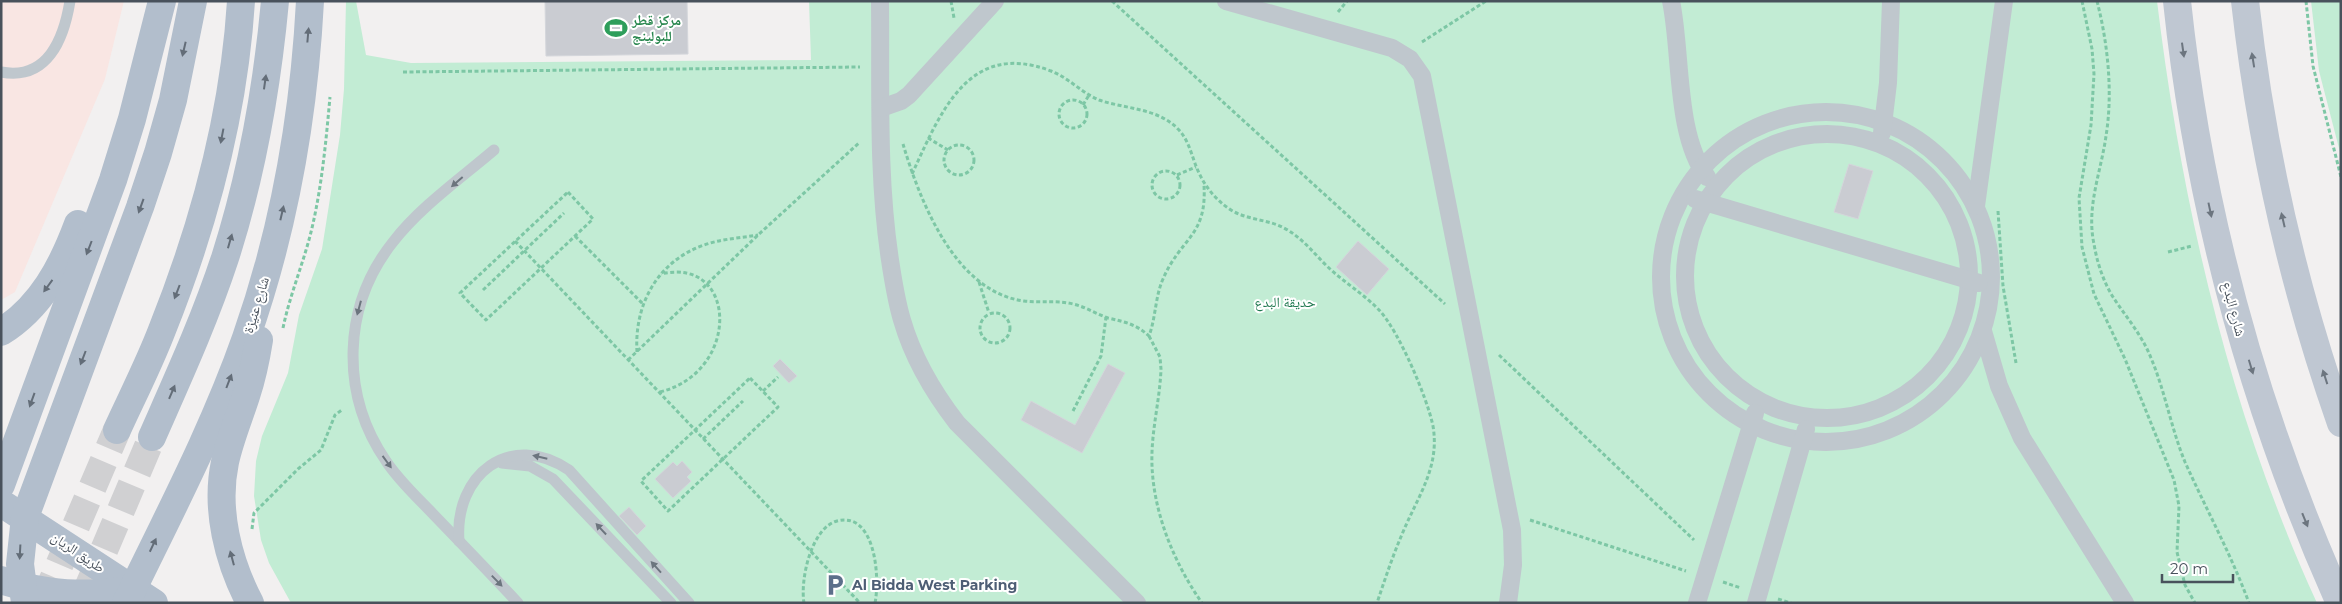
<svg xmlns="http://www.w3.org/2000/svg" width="2342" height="604" viewBox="0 0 2342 604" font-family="Montserrat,'Noto Naskh Arabic',sans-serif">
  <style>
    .medical { fill: #f9e6e3 }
    .green { fill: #c2ecd4 }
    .building { fill: #caccd2; stroke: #d4d6db }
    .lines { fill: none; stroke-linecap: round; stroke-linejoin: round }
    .primary-tunnel { stroke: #d0d0d2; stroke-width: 28; stroke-dasharray: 28 14; stroke-linecap: butt }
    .path { stroke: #7dc7a5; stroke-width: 3; stroke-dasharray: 4 2.5; stroke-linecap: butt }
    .service { stroke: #bfc7cd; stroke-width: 11 }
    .pedestrian { stroke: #bfc7cd; stroke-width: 18 }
    .secondary { stroke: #bfc7d2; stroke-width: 28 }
    .primary { stroke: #b2becc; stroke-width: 28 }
    .oneway { fill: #636d78 }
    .oneway2 { fill: #6c757f }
    .oneway3 { fill: #6c757e }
    .labels { text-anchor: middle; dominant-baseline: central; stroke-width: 4; stroke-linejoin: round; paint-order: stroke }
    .leisure-label { font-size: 14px; font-weight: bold; fill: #27864d; stroke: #fff; text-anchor: start }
    .park-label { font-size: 14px; fill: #1f784f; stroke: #fff }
    .street-label { font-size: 14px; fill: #49525c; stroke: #fff }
    .service-label { font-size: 14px; font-weight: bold; fill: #4e5e75; stroke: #fff; text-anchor: start }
  </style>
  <rect width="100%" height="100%" fill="#f2f0f0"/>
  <polygon class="medical" points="1,1 124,1 105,79 15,292 1,300"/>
  <g class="green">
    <path d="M346,1H356L366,55L411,63L811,60L809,1H2157C2182,207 2230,414 2317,603H291L269,563L261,540L254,496L256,461L262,436L288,373L299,315L322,249L340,135L344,89Z"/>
    <polygon points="2311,1 2341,1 2341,156 2319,71"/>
  </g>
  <g class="building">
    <polygon points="545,1 687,1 688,54 546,56"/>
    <polygon points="1849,164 1873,171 1858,219 1834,212"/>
    <polygon points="1358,241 1389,269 1367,295 1336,267"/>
    <polygon points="780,359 797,376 789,383 773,366"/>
    <polygon points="1108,364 1125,373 1082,453 1021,420 1031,401 1075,425"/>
    <polygon points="682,461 692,472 687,477 691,481 673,498 655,479 673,462 677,466"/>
    <polygon points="629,507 646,526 637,535 619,516"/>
  </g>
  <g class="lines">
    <g class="primary-tunnel">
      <polyline points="88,588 152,437"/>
      <polyline points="43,603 117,430"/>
    </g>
    <g class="path">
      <polyline points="951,1 954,18"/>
      <polyline points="1112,1 1445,304"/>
      <polyline points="2082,1 2092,49 2094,74 2091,125 2079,198 2082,247 2094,294 2125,359 2174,480 2179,506 2177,552 2185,585 2195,603"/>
      <path d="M2097,1C2108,44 2113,93 2106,136C2101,172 2086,207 2094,244C2097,262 2103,281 2113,297C2126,317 2142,335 2151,358C2165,391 2171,428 2185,462C2206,509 2231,554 2249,603"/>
      <polyline points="2306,1 2313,66 2341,177"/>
      <polyline points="1338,12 1347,1"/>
      <polyline points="1422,42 1486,1"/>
      <polyline points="403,72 860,67"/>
      <circle cx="1073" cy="114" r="14"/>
      <polyline points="1083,105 1089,95"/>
      <polyline points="928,138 948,150"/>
      <path d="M903,144C920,201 955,292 1024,301C1041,303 1057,300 1073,304C1086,307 1096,314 1108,318C1125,322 1136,324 1149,336C1156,317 1155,297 1163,279C1181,237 1207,237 1204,185"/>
      <circle cx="959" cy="160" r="15"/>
      <circle cx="1166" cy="185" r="14"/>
      <path d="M912,174C940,114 968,39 1051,71C1069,78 1082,93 1099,100C1125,109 1158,108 1178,129C1188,139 1191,153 1196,166C1203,184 1214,199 1231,210C1247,220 1267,219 1284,228C1303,238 1314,254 1329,268C1345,283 1365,295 1380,311C1399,332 1427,397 1433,426C1440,467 1418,496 1403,532C1393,555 1385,579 1377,603"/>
      <polyline points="1177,175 1196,167"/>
      <polygon points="568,192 593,219 486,320 460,293"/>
      <polyline points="1998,211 2003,286 2016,363"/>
      <polyline points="575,236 643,304"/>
      <polyline points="515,241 860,603"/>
      <polyline points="2168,252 2192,246"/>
      <polyline points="979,282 989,313"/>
      <polyline points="483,290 564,213"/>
      <circle cx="995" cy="328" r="15"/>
      <path d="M283,328C290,294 304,262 312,228C322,185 326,141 330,97"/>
      <path d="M1149,336L1160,357L1161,369C1160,397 1153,424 1152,452C1150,505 1172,560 1202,603"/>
      <path d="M637,352C634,304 658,261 704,245C721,239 740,238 758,235"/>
      <polyline points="1499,355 1694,540"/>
      <polyline points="628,360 758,235 860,142"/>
      <polygon points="750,378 778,407 668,511 641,481"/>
      <polyline points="763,391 778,377"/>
      <path d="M660,392C741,372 738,256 661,274"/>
      <polyline points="1073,411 1101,356 1106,317"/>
      <polyline points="703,439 743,401"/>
      <polyline points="1530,520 1686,571"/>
      <polyline points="252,529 254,513 298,469 321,450 335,415 343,409"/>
      <polyline points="1723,582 1741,588"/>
      <polyline points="1778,599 1791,603"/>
      <path d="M804,603C800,580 811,528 837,521C876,511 880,579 875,603"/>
    </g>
    <g class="service">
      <path d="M1,72C48,81 64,38 70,1"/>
      <path d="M494,150C460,179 420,207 393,242C342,306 340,394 386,461C399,481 418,498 434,515C462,544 490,573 518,603"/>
      <polyline points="502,463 530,466 553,479 671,603"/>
      <path d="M459,541C454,475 510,430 569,470L689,603"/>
    </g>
    <g class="pedestrian">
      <path d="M880,1C881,87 877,174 890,260C893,280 896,300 902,320C913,358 933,392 957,423L1137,603"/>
      <polyline points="1226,1 1392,48 1410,59 1422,76 1512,530 1513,565 1508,603"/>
      <path d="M1671,1C1682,54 1675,135 1707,177"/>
      <polyline points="881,108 901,101 909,95 995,1"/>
      <circle cx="1826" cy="277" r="165"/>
      <polyline points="1882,133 1888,83 1891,1"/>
      <circle cx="1827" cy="276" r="142"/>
      <polyline points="1695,199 1979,283"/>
      <polyline points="1976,206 2004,1"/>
      <polyline points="1983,331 1999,386 2022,438 2125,603"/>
      <polyline points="1697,603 1755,413"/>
      <polyline points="1756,603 1806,429"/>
    </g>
    <g class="secondary">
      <path d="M2177,1C2199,210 2254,411 2340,603"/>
      <path d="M2245,1C2261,144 2293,287 2341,423"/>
    </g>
    <g class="primary">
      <path d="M1,332C41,307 62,267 78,224"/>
      <path d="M117,430C132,397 149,364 162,330C204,225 234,114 241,1"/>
      <path d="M152,437C178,378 205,319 225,258C252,174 267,88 275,1"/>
      <polyline points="1,485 113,180 132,119 162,1"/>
      <polyline points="1,503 154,603"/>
      <path d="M1,580C46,595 87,597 133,589"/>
      <polyline points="25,603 20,564 25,517 140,207 158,153 173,100 193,1"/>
      <path d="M126,603C168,516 214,429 246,338C284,230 304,116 310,1"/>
      <path d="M250,603C228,561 215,509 225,462C230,439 239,418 246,396C252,378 256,359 259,340"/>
    </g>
  </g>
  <defs><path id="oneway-solid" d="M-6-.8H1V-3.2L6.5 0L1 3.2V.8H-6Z" transform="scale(1.25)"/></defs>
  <g class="oneway">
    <use href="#oneway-solid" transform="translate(308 35) rotate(-85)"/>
    <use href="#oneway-solid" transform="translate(184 49) rotate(103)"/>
    <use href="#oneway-solid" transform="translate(265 82) rotate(-82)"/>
    <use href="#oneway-solid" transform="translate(222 136) rotate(101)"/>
    <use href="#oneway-solid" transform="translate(141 206) rotate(110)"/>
    <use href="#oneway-solid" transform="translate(282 213) rotate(-77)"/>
    <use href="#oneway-solid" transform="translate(230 241) rotate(-74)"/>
    <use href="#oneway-solid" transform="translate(89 248) rotate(111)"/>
    <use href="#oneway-solid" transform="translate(48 286) rotate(126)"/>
    <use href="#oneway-solid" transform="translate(177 292) rotate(111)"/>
    <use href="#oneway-solid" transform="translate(83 358) rotate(111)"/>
    <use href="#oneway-solid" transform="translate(229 381) rotate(-69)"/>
    <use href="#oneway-solid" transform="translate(172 392) rotate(-67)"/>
    <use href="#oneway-solid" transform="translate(32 400) rotate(110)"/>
    <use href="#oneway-solid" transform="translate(153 545) rotate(-65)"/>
    <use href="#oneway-solid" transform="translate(20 552) rotate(93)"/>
    <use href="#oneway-solid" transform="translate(232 558) rotate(-105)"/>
  </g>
  <g class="oneway2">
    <use href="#oneway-solid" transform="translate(2183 50) rotate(82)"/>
    <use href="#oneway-solid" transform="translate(2253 60) rotate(-99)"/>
    <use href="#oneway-solid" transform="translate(2210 210) rotate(78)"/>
    <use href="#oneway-solid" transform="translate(2283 220) rotate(-103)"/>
    <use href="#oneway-solid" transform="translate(2251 367) rotate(73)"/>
    <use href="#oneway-solid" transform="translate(2325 377) rotate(-108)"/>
    <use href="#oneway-solid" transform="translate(2305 520) rotate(68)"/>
  </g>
  <g class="oneway3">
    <use href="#oneway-solid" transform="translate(457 182) rotate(139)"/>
    <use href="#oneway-solid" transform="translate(359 308) rotate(105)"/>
    <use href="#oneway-solid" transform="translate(540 457) rotate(-167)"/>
    <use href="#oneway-solid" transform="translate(387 462) rotate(54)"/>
    <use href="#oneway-solid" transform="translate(601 529) rotate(-133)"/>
    <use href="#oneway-solid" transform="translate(656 567) rotate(-132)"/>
    <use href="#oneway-solid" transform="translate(497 581) rotate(46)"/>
  </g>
  <defs>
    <symbol id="stadium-bare" viewBox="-9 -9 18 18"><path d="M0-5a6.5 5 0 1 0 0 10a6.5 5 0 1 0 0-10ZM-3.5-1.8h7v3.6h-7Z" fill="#2e9e5b" stroke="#fff" stroke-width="2.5" paint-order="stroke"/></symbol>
    <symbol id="parking-bare" viewBox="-9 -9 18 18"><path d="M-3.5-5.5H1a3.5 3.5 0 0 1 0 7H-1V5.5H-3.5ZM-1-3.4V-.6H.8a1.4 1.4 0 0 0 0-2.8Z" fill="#5c6f8a" stroke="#fff" stroke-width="2.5" paint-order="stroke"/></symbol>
  </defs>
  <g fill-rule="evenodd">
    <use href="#stadium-bare" x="600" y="12" width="32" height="32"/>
    <use href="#parking-bare" x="819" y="569" width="32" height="32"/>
  </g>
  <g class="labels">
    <g class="leisure-label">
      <text x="632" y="20">مركز قطر<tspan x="632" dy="16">للبولينج</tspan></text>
    </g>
    <g class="park-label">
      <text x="1285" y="302">حديقة البدع</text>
    </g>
    <g class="street-label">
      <text transform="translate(256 305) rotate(-73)">شارع عنيزة</text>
      <text transform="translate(2234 309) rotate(75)">شارع البدع</text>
      <text transform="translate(78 552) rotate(34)">طريق الريان</text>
    </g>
    <g class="service-label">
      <text x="852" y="585">Al Bidda West Parking</text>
    </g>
  </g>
  <rect width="2342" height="604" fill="none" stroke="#49525c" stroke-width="5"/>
  <path d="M2162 574v8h71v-8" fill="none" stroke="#49525c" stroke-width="2.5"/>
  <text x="2170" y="574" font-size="15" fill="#49525c" stroke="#ffffff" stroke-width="4" paint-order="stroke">20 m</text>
</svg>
